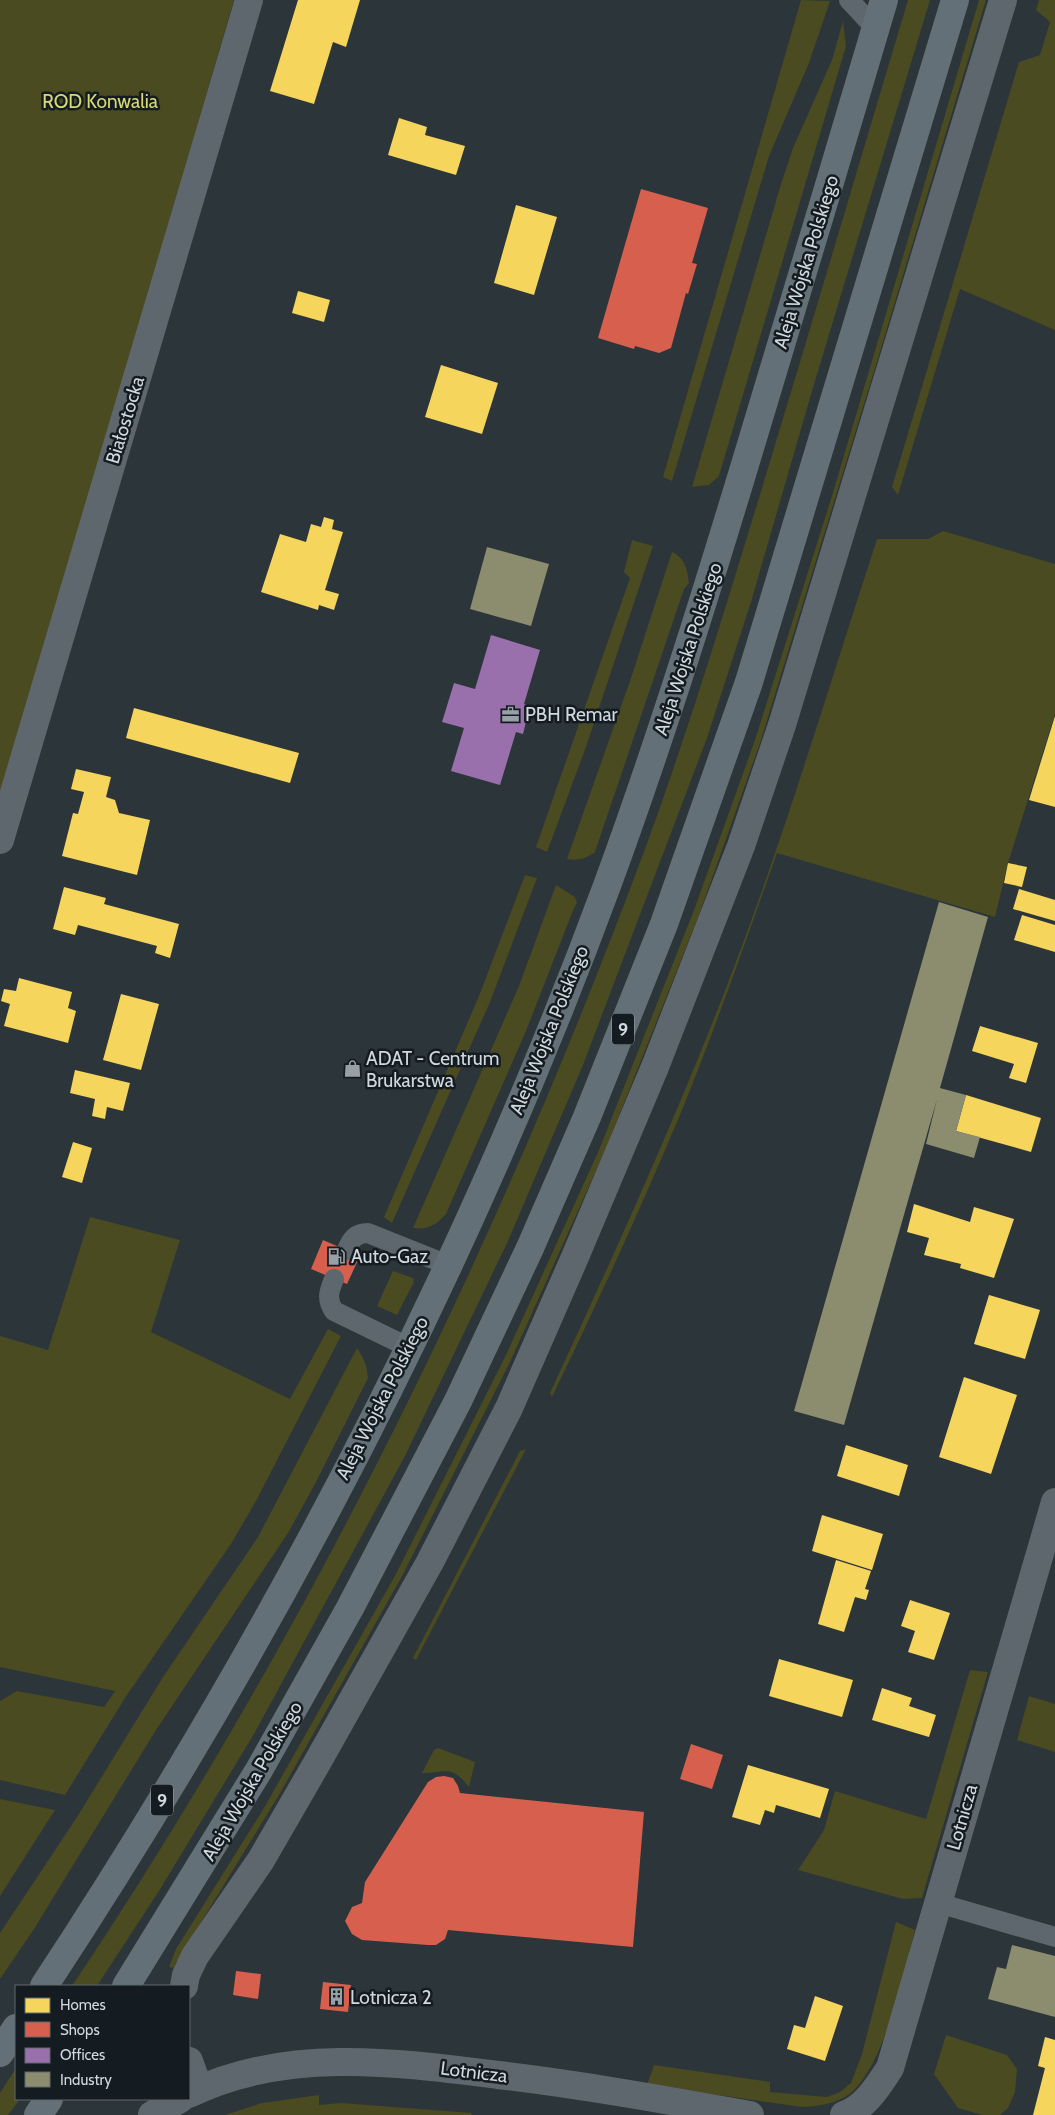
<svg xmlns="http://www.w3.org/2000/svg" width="1055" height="2115" viewBox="0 0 1055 2115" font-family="Cabin,sans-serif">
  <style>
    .green { fill: #4a4b21 }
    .homes { fill: #f6d55c }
    .shops { fill: #d6604d }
    .offices { fill: #9970ab }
    .industry { fill: #8c8c6e }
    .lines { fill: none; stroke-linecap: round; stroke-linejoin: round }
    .service { stroke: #5e676d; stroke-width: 20 }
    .minor { stroke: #5e676d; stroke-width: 28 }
    .primary { stroke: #647078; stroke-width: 28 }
    .labels { text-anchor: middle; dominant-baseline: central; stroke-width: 5; stroke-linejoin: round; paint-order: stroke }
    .shield { fill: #151c21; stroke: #97a0a7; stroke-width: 1 }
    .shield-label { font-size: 18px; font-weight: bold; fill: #cfd9e0 }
    .park-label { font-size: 19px; fill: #d9d974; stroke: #151c21 }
    .street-label { font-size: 19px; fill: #cfd9e0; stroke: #151c21 }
    .poi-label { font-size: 19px; fill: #cfd9e0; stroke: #151c21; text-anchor: start }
  </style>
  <rect width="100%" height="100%" fill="#2b353a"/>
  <g class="green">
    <polygon points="0,0 234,0 0,799"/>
    <polygon points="801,0 830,1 809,63 769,156 672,481 663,477"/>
    <path d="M908,0H930L812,391L751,602L707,738L583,1065L508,1241L405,1456L254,1734L159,1891L97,1986H72C302,1643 491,1260 636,873C681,754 718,632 755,511C807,341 857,170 908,0Z"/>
    <polygon points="979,0 986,0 872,378 760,743 699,915 604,1153 510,1362 401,1578 279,1795 173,1968 169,1967 176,1949 264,1808 396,1574 505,1357 599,1150 694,910 755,740 831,499"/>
    <polygon points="1039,0 1055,0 1055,330 960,289 898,495 892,487 1019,62 1040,55 1050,22 1036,10"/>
    <polygon points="843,21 846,46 719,476 709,485 692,487 781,184 793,148 832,60"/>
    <path d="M943,531L1055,564V714L1008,863L995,917L777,853C746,941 715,1029 680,1115C640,1210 597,1304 552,1397L550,1393C612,1259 673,1125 726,988C783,841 828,689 877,539H928Z"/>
    <polygon points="632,540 653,546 586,747 547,852 536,847 630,578 624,572"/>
    <path d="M672,552C686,559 687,569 689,583L684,589L595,852C585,859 579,861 567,859L630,681Z"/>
    <polygon points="525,875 537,878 490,1002 392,1223 384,1217 479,996"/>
    <path d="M556,885L575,897L577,903L574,908L526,1031L446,1214C436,1225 428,1230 413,1228L519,986Z"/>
    <polygon points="90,1217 180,1240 151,1332 290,1399 328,1329 341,1336 256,1501 231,1544 125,1698 65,1795 0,1780 0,1701 17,1691 104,1707 115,1691 0,1667 0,1336 48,1350"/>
    <polygon points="393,1271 413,1278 414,1282 397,1315 377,1306"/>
    <path d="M357,1348C364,1358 367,1366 368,1378L315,1484L288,1533L156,1730L34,1929L0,1979V1933L77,1817L163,1677L258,1537Z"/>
    <polygon points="526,1449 416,1660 413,1658 520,1451"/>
    <polygon points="970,1670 988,1672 922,1898 903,1899 798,1870 824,1830 835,1791 926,1819"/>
    <polygon points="1029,1696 1055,1704 1055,1752 1017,1740"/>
    <path d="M438,1748L475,1762L469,1787C451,1764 447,1773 422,1773L434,1750Z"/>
    <polygon points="0,1799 55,1810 0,1896"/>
    <path d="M896,1922L915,1930C903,1975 887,2054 856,2088C843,2103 820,2106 802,2107L647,2085L654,2065L770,2082V2092L827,2097L840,2092L851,2083L862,2054Z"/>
    <polygon points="946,2035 1007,2055 1017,2069 1015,2092 1008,2108 1000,2115 982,2115 958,2108 934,2074"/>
    <polygon points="16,2068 16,2099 20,2099 8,2115 0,2115 0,2093"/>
    <polygon points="319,2095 319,2105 341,2103 472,2113 471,2115 225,2115 262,2103"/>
  </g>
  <g class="homes">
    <polygon points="298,0 360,0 346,47 333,42 314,104 270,91"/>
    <polygon points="399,118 427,127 425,135 465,146 456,175 388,155"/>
    <polygon points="516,205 557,217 534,295 494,283"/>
    <polygon points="298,291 330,300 324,322 292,313"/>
    <polygon points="441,365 498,383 482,434 425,417"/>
    <polygon points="324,517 334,520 332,529 343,532 325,590 339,594 334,610 319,605 318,610 261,592 280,534 306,542 311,524 321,527"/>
    <polygon points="134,708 299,753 290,783 126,738"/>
    <polygon points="1055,716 1055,807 1029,800"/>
    <polygon points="76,769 111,777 106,797 115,800 119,813 150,820 137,875 62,856 73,813 78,814 84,792 71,789"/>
    <polygon points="1008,863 1027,867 1022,887 1004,883"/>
    <polygon points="64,887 106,898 104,904 179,924 170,958 155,953 157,946 78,925 75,935 53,929"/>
    <polygon points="1019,889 1055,900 1055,921 1013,909"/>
    <polygon points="1022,915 1055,925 1055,952 1014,940"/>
    <polygon points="19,978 72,992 68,1008 76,1011 68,1043 4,1026 10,1004 1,1001 4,989 16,991"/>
    <polygon points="121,994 159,1004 141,1070 103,1060"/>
    <polygon points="980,1026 1038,1043 1026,1083 1009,1078 1014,1064 972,1051"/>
    <polygon points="75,1070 130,1083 123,1111 107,1107 105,1119 92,1116 95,1099 70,1093"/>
    <polygon points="966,1095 1041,1118 1031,1152 956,1131"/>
    <polygon points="73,1142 92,1148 82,1183 62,1177"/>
    <polygon points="914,1204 970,1222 974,1207 1014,1219 994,1278 960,1268 961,1264 924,1255 929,1238 907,1232"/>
    <polygon points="989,1295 1040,1310 1025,1359 974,1344"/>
    <polygon points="964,1377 1017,1395 991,1474 939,1457"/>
    <polygon points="846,1445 908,1465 899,1496 837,1476"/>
    <polygon points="822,1515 883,1534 872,1570 812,1551"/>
    <polygon points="836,1560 871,1571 865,1589 869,1590 866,1600 855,1597 844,1632 818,1624"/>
    <polygon points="910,1600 950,1613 934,1660 908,1652 915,1631 901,1626"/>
    <polygon points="779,1659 853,1680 842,1717 769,1696"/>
    <polygon points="882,1688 912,1698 909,1706 936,1715 929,1737 872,1720"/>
    <polygon points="748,1765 829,1789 820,1818 776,1805 774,1813 765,1810 760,1825 732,1817"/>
    <polygon points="815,1996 843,2006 825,2061 787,2049 794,2025 805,2028"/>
    <polygon points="1045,2037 1055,2040 1055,2115 1033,2115 1045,2068 1038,2066"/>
  </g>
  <g class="shops">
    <polygon points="641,189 708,208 692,263 697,264 688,294 686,293 671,348 659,353 635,346 634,349 598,338"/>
    <polygon points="323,1240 360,1256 347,1284 311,1269"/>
    <polygon points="691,1744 723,1755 712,1789 680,1779"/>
    <polygon points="444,1776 453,1778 458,1786 460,1793 644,1812 633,1947 448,1930 445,1939 436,1945 428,1945 362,1940 352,1934 345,1921 352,1907 362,1903 365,1882 428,1782 436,1777"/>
    <polygon points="236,1971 261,1974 258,1999 233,1995"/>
    <polygon points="323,1982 351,1985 348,2012 320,2009"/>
  </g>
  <polygon class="offices" points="491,635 540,650 524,704 530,706 523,734 516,732 500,785 451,771 464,728 442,722 454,683 475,689"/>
  <g class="industry">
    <polygon points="487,547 549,564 531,626 470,609"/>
    <polygon points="939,902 988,917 940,1088 966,1095 956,1131 980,1137 974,1158 926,1144 937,1099 844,1425 794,1411"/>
    <polygon points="1012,1945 1055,1956 1055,2017 988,1999 997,1967 1006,1969"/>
  </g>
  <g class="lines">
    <g class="service">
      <polyline points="849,0 876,29"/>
      <path d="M347,1250C351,1239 356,1233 368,1233L448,1265"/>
      <path d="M334,1279C329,1291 326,1299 334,1311L408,1347"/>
      <polyline points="938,1903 1055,1937"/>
    </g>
    <g class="minor">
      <polyline points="0,840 249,0"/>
      <polyline points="184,1986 186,1975 195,1956 261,1860 317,1763 430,1562 509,1408 575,1257 655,1067 741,846 782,725 1003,0"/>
      <polyline points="189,2061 199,2089"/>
      <path d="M189,2094C285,2047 396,2062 498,2075C583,2085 666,2100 750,2115"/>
      <polyline points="152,2115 180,2099"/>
      <path d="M844,2115C866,2107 878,2086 890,2068L1055,1502"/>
    </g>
    <g class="primary">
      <path d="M44,1986C271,1641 465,1271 608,883C663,733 710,581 756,428C799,285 842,143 884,0"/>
      <polyline points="126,1986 259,1770 350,1608 458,1401 530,1248 587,1117 664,924 749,682 955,0"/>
      <polyline points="0,2053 16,2028"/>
      <polyline points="38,2115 49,2099"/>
    </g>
  </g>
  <defs>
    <symbol id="office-bare" viewBox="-9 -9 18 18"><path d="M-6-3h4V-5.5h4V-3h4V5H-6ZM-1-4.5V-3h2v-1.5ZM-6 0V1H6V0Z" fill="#96a0a6" stroke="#151c21" stroke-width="2.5" paint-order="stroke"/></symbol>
    <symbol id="shop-bare" viewBox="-9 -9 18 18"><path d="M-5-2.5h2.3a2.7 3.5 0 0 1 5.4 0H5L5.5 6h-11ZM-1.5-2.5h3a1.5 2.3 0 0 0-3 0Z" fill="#96a0a6" stroke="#151c21" stroke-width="2.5" paint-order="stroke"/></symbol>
    <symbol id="fuel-bare" viewBox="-9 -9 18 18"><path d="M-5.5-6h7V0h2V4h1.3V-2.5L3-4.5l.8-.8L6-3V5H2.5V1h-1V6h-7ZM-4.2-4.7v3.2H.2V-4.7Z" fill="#96a0a6" stroke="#151c21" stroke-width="2.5" paint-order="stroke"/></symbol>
    <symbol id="building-bare" viewBox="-9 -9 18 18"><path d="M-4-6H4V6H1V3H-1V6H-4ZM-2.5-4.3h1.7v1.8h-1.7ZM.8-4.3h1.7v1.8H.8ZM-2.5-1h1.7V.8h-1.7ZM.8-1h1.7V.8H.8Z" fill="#96a0a6" stroke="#151c21" stroke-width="2.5" paint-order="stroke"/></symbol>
  </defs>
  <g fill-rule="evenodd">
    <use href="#office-bare" x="498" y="702" width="25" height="25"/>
    <use href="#shop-bare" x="340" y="1056" width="25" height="25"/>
    <use href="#fuel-bare" x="324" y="1244" width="25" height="25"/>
    <use href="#building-bare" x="324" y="1984" width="25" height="25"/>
  </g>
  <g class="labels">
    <g class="shield">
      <rect x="612" y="1013.5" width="22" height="31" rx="4"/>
      <rect x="151" y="1784.5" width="22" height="31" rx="4"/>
    </g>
    <g class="shield-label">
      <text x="623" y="1029">9</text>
      <text x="162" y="1800">9</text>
    </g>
    <g class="park-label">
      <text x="100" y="101">ROD Konwalia</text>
    </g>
    <g class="street-label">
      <text transform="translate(806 262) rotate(-73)">Aleja Wojska Polskiego</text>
      <text transform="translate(125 420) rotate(-73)">Białostocka</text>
      <text transform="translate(688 649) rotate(-72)">Aleja Wojska Polskiego</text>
      <text transform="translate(549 1030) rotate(-68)">Aleja Wojska Polskiego</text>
      <text transform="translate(382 1398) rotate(-63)">Aleja Wojska Polskiego</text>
      <text transform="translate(252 1781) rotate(-60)">Aleja Wojska Polskiego</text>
      <text transform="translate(962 1817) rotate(-74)">Lotnicza</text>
      <text transform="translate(474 2072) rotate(7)">Lotnicza</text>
    </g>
    <g class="poi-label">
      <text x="525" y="714">PBH Remar</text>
      <text x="366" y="1058">ADAT - Centrum<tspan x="366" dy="22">Brukarstwa</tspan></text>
      <text x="351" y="1256">Auto-Gaz</text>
      <text x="350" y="1997">Lotnicza 2</text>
    </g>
  </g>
  <rect x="15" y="1985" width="175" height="115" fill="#151c21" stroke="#5f686d"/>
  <rect x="25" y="1998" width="25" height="15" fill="#f6d55c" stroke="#5f686d"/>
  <text x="60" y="2010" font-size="15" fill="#cfd9e0">Homes</text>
  <rect x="25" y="2022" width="25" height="15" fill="#d6604d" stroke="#5f686d"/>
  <text x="60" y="2035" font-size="15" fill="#cfd9e0">Shops</text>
  <rect x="25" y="2048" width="25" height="15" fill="#9970ab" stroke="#5f686d"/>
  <text x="60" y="2060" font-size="15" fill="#cfd9e0">Offices</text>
  <rect x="25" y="2072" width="25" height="15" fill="#8c8c6e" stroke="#5f686d"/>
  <text x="60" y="2085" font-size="15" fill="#cfd9e0">Industry</text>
</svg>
